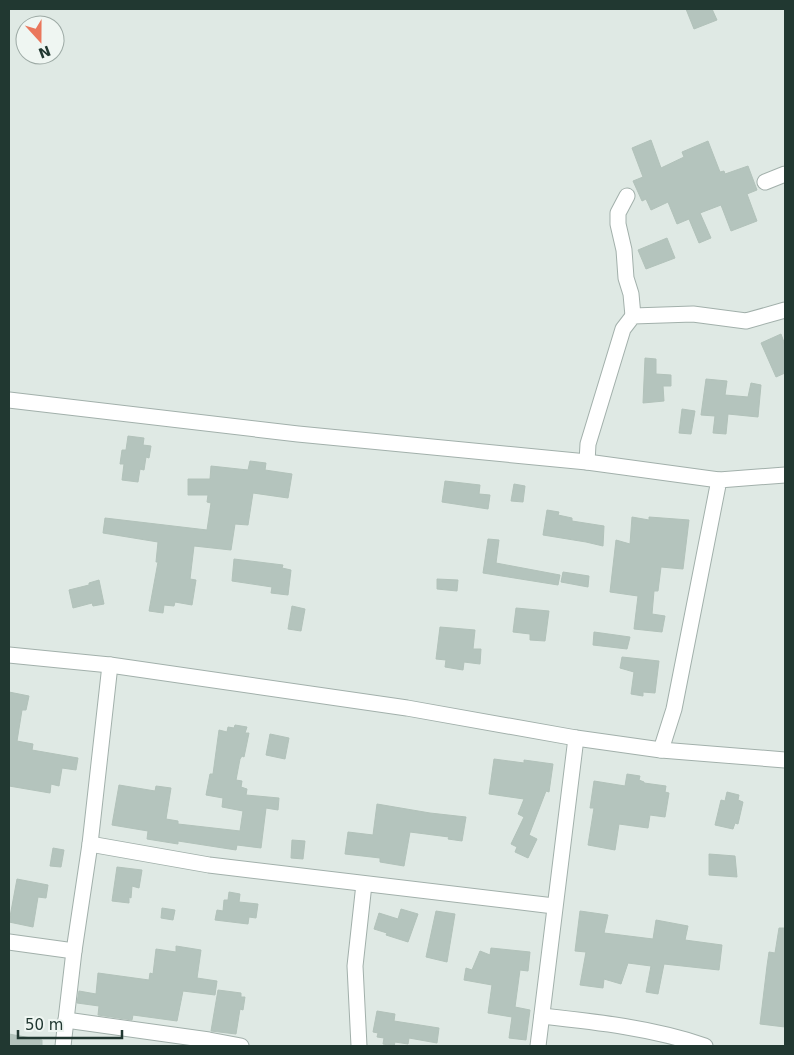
<svg xmlns="http://www.w3.org/2000/svg" width="794" height="1055" viewBox="0 0 794 1055" font-family="'DejaVu Sans',sans-serif">
  <style>
    .building { fill: #b4c4bd; stroke: #b2c2ba }
    .lines { fill: none; stroke-linecap: round; stroke-linejoin: round }
    .minor-casing { stroke: #a2b0ab; stroke-width: 17 }
    .minor { stroke: #fff; stroke-width: 15 }
  </style>
  <rect width="100%" height="100%" fill="#dfe9e4"/>
  <g class="building">
    <polygon points="686,9 712,9 717,20 694,29"/>
    <polygon points="651,140 661,168 684,157 682,152 708,141 720,172 724,171 725,174 748,166 757,190 747,194 757,221 731,231 721,205 700,213 711,238 699,243 689,219 677,224 668,202 651,210 646,199 642,201 633,181 643,177 632,148"/>
    <polygon points="667,238 675,258 646,269 638,250"/>
    <polygon points="781,334 785,345 785,373 776,377 761,343"/>
    <polygon points="645,358 656,359 656,374 671,375 671,386 663,386 664,401 643,403"/>
    <polygon points="706,379 727,381 725,395 748,397 751,383 761,385 758,417 728,414 726,434 713,433 715,416 701,415"/>
    <polygon points="682,409 695,411 691,434 679,433"/>
    <polygon points="128,436 144,438 143,445 151,446 149,458 146,457 144,470 140,469 138,482 122,480 124,464 120,464 122,450 126,450"/>
    <polygon points="250,461 266,463 265,470 292,474 288,498 253,493 248,525 235,524 231,550 194,546 190,579 196,580 192,605 175,602 174,606 164,605 163,613 149,611 158,562 156,562 158,542 103,533 105,518 207,530 211,503 207,502 208,495 188,495 188,479 210,479 211,466 248,470"/>
    <polygon points="445,481 480,485 479,494 490,495 488,509 442,502"/>
    <polygon points="514,484 525,486 523,502 511,501"/>
    <polygon points="547,510 559,512 558,515 572,518 572,521 604,526 603,546 586,542 543,535"/>
    <polygon points="632,517 649,520 649,517 689,520 683,569 661,567 658,591 654,591 652,614 665,616 662,632 634,629 638,596 610,592 616,540 630,544"/>
    <polygon points="488,539 499,540 496,563 560,575 558,585 483,573"/>
    <polygon points="234,559 283,565 282,568 291,570 288,595 271,593 272,587 232,581"/>
    <polygon points="563,572 589,576 588,587 561,582"/>
    <polygon points="437,579 458,580 457,591 437,589"/>
    <polygon points="99,580 104,604 93,606 92,603 73,608 69,590 89,585 89,583"/>
    <polygon points="292,606 305,609 301,631 288,629"/>
    <polygon points="516,608 549,611 545,641 530,640 530,634 513,632"/>
    <polygon points="440,627 475,630 473,649 481,649 480,664 464,662 463,670 445,667 446,660 436,659"/>
    <polygon points="594,632 630,637 627,649 593,645"/>
    <polygon points="622,657 659,661 655,693 643,692 643,696 631,694 634,672 620,668"/>
    <polygon points="9,692 29,696 26,710 22,710 17,741 33,744 32,750 78,758 76,770 62,768 59,786 51,784 50,793 9,786"/>
    <polygon points="235,725 247,727 245,733 249,733 244,757 242,756 240,759 236,780 242,781 241,787 247,789 246,795 279,798 278,810 266,808 261,848 237,845 236,850 178,841 178,844 147,839 148,831 112,825 119,785 155,791 156,786 171,788 166,819 178,821 178,824 240,831 243,811 222,807 223,798 206,795 210,774 213,774 219,730 227,732 228,727 234,728"/>
    <polygon points="270,734 289,738 285,759 266,755"/>
    <polygon points="494,759 524,763 524,760 553,764 549,792 546,791 529,835 537,839 528,858 515,852 517,847 511,844 524,817 518,814 524,799 489,794"/>
    <polygon points="627,774 640,776 639,780 644,782 644,783 666,786 665,792 669,793 665,817 650,815 648,828 619,824 615,850 588,845 594,808 590,808 594,781 625,786"/>
    <polygon points="727,792 739,795 738,800 743,802 738,824 735,823 733,829 715,825 721,800 725,801"/>
    <polygon points="377,804 430,813 466,817 462,841 448,839 449,837 410,832 404,866 380,862 380,858 345,854 348,832 373,835"/>
    <polygon points="292,840 305,841 303,859 291,858"/>
    <polygon points="53,848 64,850 61,867 50,866"/>
    <polygon points="709,854 735,856 737,877 709,875"/>
    <polygon points="117,867 142,870 139,888 132,886 131,898 129,897 129,903 112,901"/>
    <polygon points="17,879 48,885 46,898 38,897 33,927 9,922"/>
    <polygon points="229,892 240,894 239,902 258,904 256,918 249,917 248,924 215,920 217,910 223,911 224,900 228,900"/>
    <polygon points="162,908 175,910 173,920 161,918"/>
    <polygon points="401,909 418,914 408,942 386,935 387,933 374,929 379,913 398,919"/>
    <polygon points="436,911 455,914 447,962 426,957"/>
    <polygon points="580,911 608,915 604,933 653,939 656,920 688,926 685,940 722,945 719,970 664,964 658,994 646,992 651,966 628,963 621,984 604,979 603,988 580,985 586,952 575,951"/>
    <polygon points="779,928 785,928 785,1027 760,1024 767,966 769,952 775,953"/>
    <polygon points="176,946 201,950 197,978 217,981 215,995 183,991 177,1021 133,1015 132,1020 98,1015 99,1006 77,1003 79,991 96,994 98,973 149,980 150,973 153,974 156,949 176,952"/>
    <polygon points="491,948 530,952 528,971 520,970 515,1007 530,1010 526,1040 509,1038 512,1017 488,1013 492,985 464,980 466,968 472,970 480,951 490,955"/>
    <polygon points="218,990 241,993 241,997 245,997 243,1010 240,1009 236,1034 211,1031"/>
    <polygon points="377,1011 395,1014 394,1021 439,1028 437,1043 409,1038 408,1044 395,1042 394,1046 383,1044 384,1038 377,1037 378,1033 373,1032"/>
    <polygon points="9,1034 42,1040 42,1046 9,1046"/>
  </g>
  <g class="lines">
    <defs>
      <g id="minor">
        <polyline points="765,182 785,174"/>
        <polyline points="627,196 618,213 618,224 624,250 626,278 631,294 633,316"/>
        <polyline points="9,400 298,434 587,462 719,480"/>
        <polyline points="587,462 588,444 623,329 633,316 693,314 746,321 785,310"/>
        <polyline points="9,655 110,665 407,708 576,738 661,750 785,760"/>
        <polyline points="661,750 674,709 719,480 785,475"/>
        <polyline points="90,844 209,865 554,906"/>
        <polyline points="9,942 74,951"/>
        <path d="M542,1016C597,1022 652,1028 705,1046"/>
        <polyline points="66,1020 209,1040 241,1046"/>
        <polyline points="63,1046 74,951 90,844 110,665"/>
        <polyline points="359,1046 355,966 364,884"/>
        <polyline points="538,1046 576,738"/>
      </g>
    </defs>
    <use href="#minor" class="minor-casing"/>
    <use href="#minor" class="minor"/>
  </g>
  <rect width="794" height="1055" fill="none" stroke="#213831" stroke-width="20"/>
  <g transform="translate(40 40) rotate(159)"><circle r="24" fill="#eff6f2" stroke="#9daaa5"/>
  <path d="M0-4L9 19L0 12L-9 19Z" fill="#ea775c"/>
  <text y="-8" font-size="14" font-weight="bold" text-anchor="middle" fill="#213831">N</text>
  </g>
  <path d="M18 1030v8h104v-8" fill="none" stroke="#213831" stroke-width="2.5"/>
  <text x="25" y="1030" font-size="15" fill="#213831" stroke="#eff6f2" stroke-width="4" paint-order="stroke">50 m</text>
</svg>
